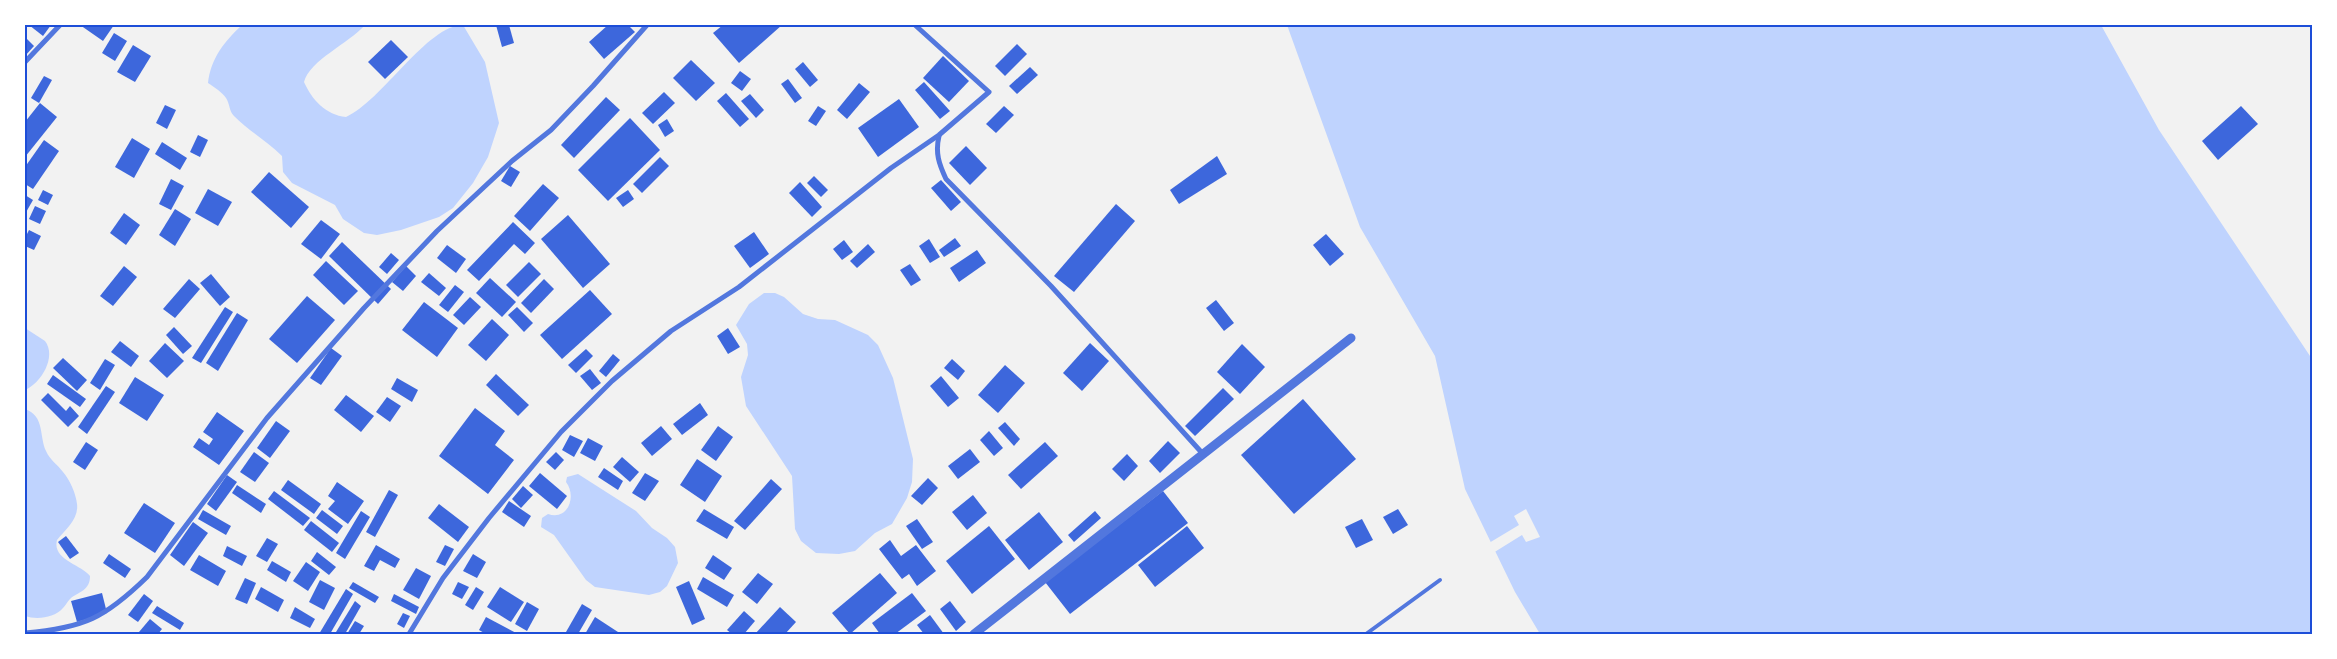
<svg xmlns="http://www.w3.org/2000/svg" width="2337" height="659" viewBox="0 0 2337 659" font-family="'DejaVu Sans',sans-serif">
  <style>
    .water { fill: #bfd3fe }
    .pier { fill: #f2f2f2 }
    .building { fill: #3d67dc }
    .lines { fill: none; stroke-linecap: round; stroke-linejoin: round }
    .service { stroke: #5277de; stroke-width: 4 }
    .minor { stroke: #5277de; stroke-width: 5 }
    .tertiary { stroke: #5277de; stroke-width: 9 }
    .neatline { fill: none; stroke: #1d4ed8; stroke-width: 2 }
  </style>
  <rect width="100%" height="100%" fill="#f2f2f2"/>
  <g class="water">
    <path d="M242,25H365C348,44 310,60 304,82C312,100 326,115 346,117C382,101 427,25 463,25L485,62L499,123L488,157L473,183L453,208L439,217L401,230L377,235L364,233L343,219L335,205L292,183L283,172L282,156C267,141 249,131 234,116C229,111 230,104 226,98C222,92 214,87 208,83C211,58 224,42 242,25Z"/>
    <polygon points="1287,25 2101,25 2159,130 2312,359 2312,634 1540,634 1515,592 1465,489 1435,356 1360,227"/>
    <polygon points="764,293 775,293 784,297 803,314 818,319 835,320 868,335 878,345 893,378 913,459 912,482 907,498 892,524 875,533 855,551 839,554 816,553 801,541 795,529 792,476 746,406 741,377 748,355 747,344 736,325 749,304"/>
    <path d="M25,328L45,341C57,357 41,383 25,390Z"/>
    <path d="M25,409C45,416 39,436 46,451C50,460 57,464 63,472C70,480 76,494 77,504C79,519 65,530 57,540C52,560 81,564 90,576C90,591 79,591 70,599C67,602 66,605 63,608C54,618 37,620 25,616Z"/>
    <path d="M578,474L636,511L652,528L667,538L675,547L678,563L667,586L660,592L649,595L595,587L586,580L554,535L541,527L542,518L548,514C568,521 577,496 566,482L567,477Z"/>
  </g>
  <polygon class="pier" points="1526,509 1540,537 1526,542 1522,535 1493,553 1489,543 1519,525 1514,516"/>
  <g class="building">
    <polygon points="29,25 51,25 43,36"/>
    <polygon points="80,25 114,25 103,41"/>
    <polygon points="496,25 509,25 514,43 502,47"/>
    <polygon points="608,25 628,25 635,32 604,59 589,42"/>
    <polygon points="723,25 782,25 739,63 713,33"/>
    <polygon points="114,33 127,41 115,61 102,53"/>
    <polygon points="25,37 34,46 25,56"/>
    <polygon points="391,40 408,57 385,79 368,62"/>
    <polygon points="1017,44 1027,54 1005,76 995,66"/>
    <polygon points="133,45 151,56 135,82 117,72"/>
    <polygon points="943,56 969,81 949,102 923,78"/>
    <polygon points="691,60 715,83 696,101 673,78"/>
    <polygon points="803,62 818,80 810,87 795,69"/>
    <polygon points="1030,67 1038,75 1017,94 1009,86"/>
    <polygon points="740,71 751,79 742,91 731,83"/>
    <polygon points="44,76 52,80 39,103 31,98"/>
    <polygon points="788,79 802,98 795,103 781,84"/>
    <polygon points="924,82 950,111 940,119 915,90"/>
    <polygon points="859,83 870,92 847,119 837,110"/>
    <polygon points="664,92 675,103 653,124 642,113"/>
    <polygon points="726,93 749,119 740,127 717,101"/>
    <polygon points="750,94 764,110 756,118 741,101"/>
    <polygon points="606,97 620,110 574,158 561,145"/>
    <polygon points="899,99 919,127 878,157 858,128"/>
    <polygon points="40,103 57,117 25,157 25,122"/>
    <polygon points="165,105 176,110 167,129 156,123"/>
    <polygon points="818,106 826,111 816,126 808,121"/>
    <polygon points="1004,106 1014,115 996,133 986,124"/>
    <polygon points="2241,106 2258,124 2218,160 2202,141"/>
    <polygon points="630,118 660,150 608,201 578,170"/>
    <polygon points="667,119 674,131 665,137 658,125"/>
    <polygon points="198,135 208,140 200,157 190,152"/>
    <polygon points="132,138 150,149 134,178 115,167"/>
    <polygon points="44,140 59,151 33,189 25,184 25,167"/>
    <polygon points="162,142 187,158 180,170 155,154"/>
    <polygon points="966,146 987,168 970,185 949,163"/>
    <polygon points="1217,156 1227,174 1179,204 1170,190"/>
    <polygon points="660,157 669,166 642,193 633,184"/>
    <polygon points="510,166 520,172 511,187 501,181"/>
    <polygon points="269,172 309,207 291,228 251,192"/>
    <polygon points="814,176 828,190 821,197 807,183"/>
    <polygon points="171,179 184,186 171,210 159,204"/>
    <polygon points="941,180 961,202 951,211 931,188"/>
    <polygon points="800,182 822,207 812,217 789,193"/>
    <polygon points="543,184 559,198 530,231 514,216"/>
    <polygon points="208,189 232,202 218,226 195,213"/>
    <polygon points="43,190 53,195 48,205 38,200"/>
    <polygon points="628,190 634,199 623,207 616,198"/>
    <polygon points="25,195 33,200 25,214"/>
    <polygon points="1116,204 1135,221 1074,292 1054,276"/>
    <polygon points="35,206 46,211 40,224 29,219"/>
    <polygon points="175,209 191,219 175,246 159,235"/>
    <polygon points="124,213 140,225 126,245 110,233"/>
    <polygon points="568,215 610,264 583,288 541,239"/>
    <polygon points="321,220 340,234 321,259 301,244"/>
    <polygon points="513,222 535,243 525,254 514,244 479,281 467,270"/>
    <polygon points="29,230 41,236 34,250 25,246 25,238"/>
    <polygon points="754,232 769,254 750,268 734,246"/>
    <polygon points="1326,234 1344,254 1330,266 1313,245"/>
    <polygon points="955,238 961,246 944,257 939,250"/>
    <polygon points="929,239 940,257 930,263 919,246"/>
    <polygon points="844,240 853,252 842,260 833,249"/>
    <polygon points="342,242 391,289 378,304 329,256"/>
    <polygon points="868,244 875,252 857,268 850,261"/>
    <polygon points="447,245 466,259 456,273 437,258"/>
    <polygon points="977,250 986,263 959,282 950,268"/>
    <polygon points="391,253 399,260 387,274 379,267"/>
    <polygon points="326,261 358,291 344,305 313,275"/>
    <polygon points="529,262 541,274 518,297 506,285"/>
    <polygon points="910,264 921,280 911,286 900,270"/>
    <polygon points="124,266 137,277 113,306 100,296"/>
    <polygon points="406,266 416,276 403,291 392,282"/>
    <polygon points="429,273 446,288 439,296 421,282"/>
    <polygon points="211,274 230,297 220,306 200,283"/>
    <polygon points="490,278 516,302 502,317 476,293"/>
    <polygon points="189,279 200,289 175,318 163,309"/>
    <polygon points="544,279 554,289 531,313 521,303"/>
    <polygon points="455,285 464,292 448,312 439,305"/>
    <polygon points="590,290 612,314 562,359 540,335"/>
    <polygon points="307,296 335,320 297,363 269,339"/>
    <polygon points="470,297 481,307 464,325 453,315"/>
    <polygon points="1216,300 1234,323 1224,331 1206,308"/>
    <polygon points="424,302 458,328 437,357 402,330"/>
    <polygon points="225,307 233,312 201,363 192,358"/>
    <polygon points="517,307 533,323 524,332 508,315"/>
    <polygon points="237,313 248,320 218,371 206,363"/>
    <polygon points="492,319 509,335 486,361 468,345"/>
    <polygon points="174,327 192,346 183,354 166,335"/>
    <polygon points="728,328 740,347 728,354 717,336"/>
    <polygon points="120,341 139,356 131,367 111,352"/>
    <polygon points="165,343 184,361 167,378 149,361"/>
    <polygon points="1090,343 1109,361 1082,391 1063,373"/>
    <polygon points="1242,344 1265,367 1240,394 1217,372"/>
    <polygon points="331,348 342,356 321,385 310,378"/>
    <polygon points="586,349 593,356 576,373 568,365"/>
    <polygon points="613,354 620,360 606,377 599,371"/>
    <polygon points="63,358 87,380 77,391 53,368"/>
    <polygon points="105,359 115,365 100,390 90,383"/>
    <polygon points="952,359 965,371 958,380 944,368"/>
    <polygon points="1005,365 1025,383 998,413 978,395"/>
    <polygon points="590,369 601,383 592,390 580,376"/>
    <polygon points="496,374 529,405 518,416 486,385"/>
    <polygon points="53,375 86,399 80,407 47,384"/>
    <polygon points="941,376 959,398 948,407 930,386"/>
    <polygon points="135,377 164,395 147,421 119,403"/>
    <polygon points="397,378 418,390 412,402 391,389"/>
    <polygon points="106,386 115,392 87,434 78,427"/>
    <polygon points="1223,388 1234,399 1195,436 1185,426"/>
    <polygon points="48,393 66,411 70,406 79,416 68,427 41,400"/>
    <polygon points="346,395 374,416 361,432 334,410"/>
    <polygon points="387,397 401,406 390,422 376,412"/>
    <polygon points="1303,399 1356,459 1294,514 1241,455"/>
    <polygon points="700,403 708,415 682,435 673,424"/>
    <polygon points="475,408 505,431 495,445 514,460 488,494 439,456"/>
    <polygon points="217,412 244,431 219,465 193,447 199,438 209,445 213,439 203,432"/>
    <polygon points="276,421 290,431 270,458 257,448"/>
    <polygon points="1005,422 1020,439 1014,446 998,428"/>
    <polygon points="661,426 672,439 652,456 641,443"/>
    <polygon points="718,426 733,437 716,461 701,450"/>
    <polygon points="989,431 1003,448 994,456 980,440"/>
    <polygon points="570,435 583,441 574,457 562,450"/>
    <polygon points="588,438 603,446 595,461 580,453"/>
    <polygon points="1168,441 1180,453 1160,473 1149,461"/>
    <polygon points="86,442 98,450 85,470 73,462"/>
    <polygon points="1045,442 1058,456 1021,489 1008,475"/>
    <polygon points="970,449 980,462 958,479 948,466"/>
    <polygon points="254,452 269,463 255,482 240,472"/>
    <polygon points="556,452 564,460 555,470 546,462"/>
    <polygon points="1127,454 1138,466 1124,481 1112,469"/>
    <polygon points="622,457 639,472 630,482 613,467"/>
    <polygon points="697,459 722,476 705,502 680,485"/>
    <polygon points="604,468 623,481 618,490 598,477"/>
    <polygon points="540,473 567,496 557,509 529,486"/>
    <polygon points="645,473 659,481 645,501 632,493"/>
    <polygon points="227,475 237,482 216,511 207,504"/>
    <polygon points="928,478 938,488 922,505 911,496"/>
    <polygon points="771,479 782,489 745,530 734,521"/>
    <polygon points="288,480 321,504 314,514 281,490"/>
    <polygon points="337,482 364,501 348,524 328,509 335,501 328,496"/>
    <polygon points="237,485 266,504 261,513 232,493"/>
    <polygon points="523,486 533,495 521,508 512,499"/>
    <polygon points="389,490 398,495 375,537 366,532"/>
    <polygon points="274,491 310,518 303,526 268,499"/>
    <polygon points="1163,491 1188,523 1070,614 1045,582"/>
    <polygon points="973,495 987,513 967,530 952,512"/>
    <polygon points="509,501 531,516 524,527 502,512"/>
    <polygon points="144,503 175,523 155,553 124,533"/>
    <polygon points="439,504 469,527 458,542 428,518"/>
    <polygon points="704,509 734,527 727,539 696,521"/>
    <polygon points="1398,509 1408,525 1393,534 1383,517"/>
    <polygon points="203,510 231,526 226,535 198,519"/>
    <polygon points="322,510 343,526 337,534 316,518"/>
    <polygon points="361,511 370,517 345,559 336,553"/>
    <polygon points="1095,511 1101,518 1074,542 1068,535"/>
    <polygon points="1039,512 1063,542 1029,570 1005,540"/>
    <polygon points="917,519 933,542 922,549 906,526"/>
    <polygon points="1362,519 1373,540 1356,548 1345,527"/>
    <polygon points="311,521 339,543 332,552 304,530"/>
    <polygon points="193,522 208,533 184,566 170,555"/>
    <polygon points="989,526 1015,559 972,594 946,561"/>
    <polygon points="1187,526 1204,548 1155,587 1138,565"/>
    <polygon points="66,536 79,553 70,559 58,542"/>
    <polygon points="267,538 278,544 267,562 256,556"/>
    <polygon points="890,540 901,556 916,545 936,571 917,586 909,574 902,579 879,549"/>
    <polygon points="376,545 400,559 395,568 380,560 374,571 364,566"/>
    <polygon points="445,545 454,549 445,566 436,562"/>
    <polygon points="227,546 247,556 242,566 223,556"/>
    <polygon points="317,552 336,567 329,575 311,561"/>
    <polygon points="109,554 131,569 125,578 103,563"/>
    <polygon points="473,554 486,562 477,578 463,571"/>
    <polygon points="199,555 226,571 218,586 190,570"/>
    <polygon points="713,555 732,568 724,580 705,568"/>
    <polygon points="272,561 291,572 286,582 267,570"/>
    <polygon points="306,562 320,572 308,591 293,581"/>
    <polygon points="416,568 431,576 419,599 403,590"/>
    <polygon points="758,573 773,584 757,604 742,592"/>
    <polygon points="880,573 897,593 850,634 832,613"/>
    <polygon points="703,577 734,595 727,607 697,589"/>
    <polygon points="245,578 256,583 247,604 235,599"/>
    <polygon points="320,580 335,588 324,610 309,602"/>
    <polygon points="689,581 705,619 692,625 676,587"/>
    <polygon points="353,582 379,597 375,603 349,588"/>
    <polygon points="458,582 469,587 462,599 452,594"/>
    <polygon points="261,587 284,600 278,612 255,599"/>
    <polygon points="476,587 484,592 473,610 465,605"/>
    <polygon points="500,587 524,602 511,622 487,607"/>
    <polygon points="346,589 353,594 330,634 319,634"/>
    <polygon points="102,593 107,613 77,622 71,601"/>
    <polygon points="912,593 926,611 895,634 880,634 872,623"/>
    <polygon points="144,594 153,601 138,622 128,615"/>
    <polygon points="394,594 419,607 416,614 391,601"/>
    <polygon points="355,601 361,606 345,634 340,634 336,632"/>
    <polygon points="950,601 966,622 956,631 940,609"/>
    <polygon points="527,602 539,609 527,631 515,624"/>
    <polygon points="582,604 592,610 578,634 570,634 566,632"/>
    <polygon points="157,606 184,623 180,630 152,613"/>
    <polygon points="295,607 315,619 310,628 290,618"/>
    <polygon points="780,607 796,622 785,634 755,634"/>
    <polygon points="744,611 755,621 744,634 732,634 727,630"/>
    <polygon points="403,613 410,616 404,628 397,624"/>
    <polygon points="930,615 944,634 924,634 917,625"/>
    <polygon points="486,617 518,634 486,634 479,630"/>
    <polygon points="595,617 618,632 616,634 585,634"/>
    <polygon points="150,619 162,629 158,634 141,634 139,632"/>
    <polygon points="355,621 364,626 359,634 347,634"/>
  </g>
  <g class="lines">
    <polyline class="service" points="1366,634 1440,580"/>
    <g class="minor">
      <polyline points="25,62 60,25"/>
      <path d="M939,136C935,153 939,164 946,179L1051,286L1203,454"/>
      <path d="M25,633C84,628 105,618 147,577L267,418L364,308L437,231L512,161L551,130L593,86L647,25"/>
      <polyline points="409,634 443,578 489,518 561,432 612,381 671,331 739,287 891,168 939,135 989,92 915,25"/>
    </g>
    <polyline class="tertiary" points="974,634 1351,338"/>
  </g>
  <rect width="2337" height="659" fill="none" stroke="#ffffff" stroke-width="52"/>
  <rect x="26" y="26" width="2285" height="607" class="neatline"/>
</svg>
